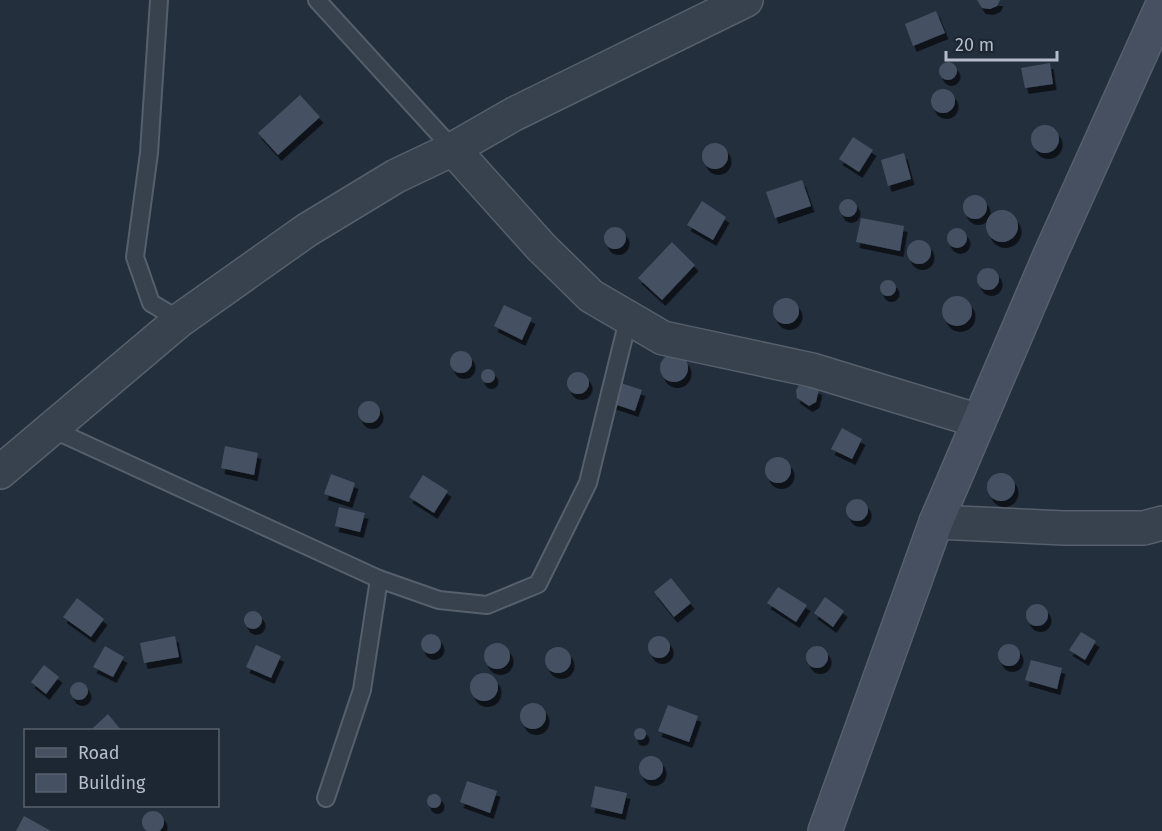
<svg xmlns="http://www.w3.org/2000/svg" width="1162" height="831" viewBox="0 0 1162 831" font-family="'Fira Sans',sans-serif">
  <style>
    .building { fill: #455162; filter: url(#shadow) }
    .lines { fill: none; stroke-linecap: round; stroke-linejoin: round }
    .lane-casing { stroke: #565f6c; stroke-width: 20 }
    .street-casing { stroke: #565f6c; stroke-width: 36 }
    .secondary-casing { stroke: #565f6c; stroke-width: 36 }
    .lane { stroke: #38414e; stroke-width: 16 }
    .street { stroke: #38414e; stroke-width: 33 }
    .secondary { stroke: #465061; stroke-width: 33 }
  </style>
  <defs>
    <filter id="shadow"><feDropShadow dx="3.5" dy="6" stdDeviation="0" flood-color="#0009"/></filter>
  </defs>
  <rect width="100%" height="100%" fill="#242f3e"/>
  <g class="building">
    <polygon points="977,0 1000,0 997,6 990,9 982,8"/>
    <polygon points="936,11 945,33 913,46 905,24"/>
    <circle cx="948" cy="71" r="9"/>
    <polygon points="1050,63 1053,84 1025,88 1021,68"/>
    <circle cx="943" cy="101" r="12"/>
    <polygon points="300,95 320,117 278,155 258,133"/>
    <circle cx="1045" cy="139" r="14"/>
    <polygon points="853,137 873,150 859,172 839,159"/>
    <circle cx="715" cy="156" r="13"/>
    <polygon points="904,153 911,179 888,186 881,160"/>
    <polygon points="802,180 811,206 775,218 766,192"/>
    <circle cx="975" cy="207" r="12"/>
    <circle cx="848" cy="208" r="9"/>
    <polygon points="702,201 726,217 713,240 687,225"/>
    <circle cx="1002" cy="226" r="16"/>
    <polygon points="861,218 904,226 900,251 856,242"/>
    <circle cx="615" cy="238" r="11"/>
    <circle cx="957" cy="238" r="10"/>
    <circle cx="919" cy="252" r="12"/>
    <polygon points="672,242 695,265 662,300 638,278"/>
    <circle cx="988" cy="279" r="11"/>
    <circle cx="888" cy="288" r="8"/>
    <circle cx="957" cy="311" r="15"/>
    <circle cx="786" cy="311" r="13"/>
    <polygon points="504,305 532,318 522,340 494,326"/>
    <circle cx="461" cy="362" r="11"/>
    <circle cx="674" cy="368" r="14"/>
    <circle cx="488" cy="376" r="7"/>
    <circle cx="578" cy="383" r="11"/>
    <polygon points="615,381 642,390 635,411 608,402"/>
    <polygon points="800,384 819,389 816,402 809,406 797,398 796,390"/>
    <circle cx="369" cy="412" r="11"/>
    <polygon points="842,428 862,439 852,459 831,449"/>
    <polygon points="225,446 258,453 254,475 221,468"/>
    <circle cx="778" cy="470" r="13"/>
    <circle cx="1001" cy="487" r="14"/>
    <polygon points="331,474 355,483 349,502 324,494"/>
    <polygon points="423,475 448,491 434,513 409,497"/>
    <circle cx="857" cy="510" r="11"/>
    <polygon points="339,507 365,513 360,532 335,526"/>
    <polygon points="671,578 691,603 674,617 654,592"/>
    <polygon points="778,587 807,605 796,622 767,603"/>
    <polygon points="825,597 844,611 833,627 814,613"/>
    <polygon points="77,598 104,619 91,637 63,617"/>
    <circle cx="1037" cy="615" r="11"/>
    <circle cx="253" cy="620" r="9"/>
    <polygon points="1081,632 1096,641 1085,660 1069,650"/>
    <circle cx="431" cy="644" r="10"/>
    <circle cx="659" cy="647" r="11"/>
    <polygon points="175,636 179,657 144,663 140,643"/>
    <circle cx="497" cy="656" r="13"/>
    <circle cx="1009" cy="655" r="11"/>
    <polygon points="256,645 281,656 271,678 246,667"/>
    <circle cx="817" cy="657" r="11"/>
    <polygon points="105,646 124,657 113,677 93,667"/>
    <circle cx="558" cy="660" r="13"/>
    <polygon points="1031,660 1062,668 1057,689 1025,680"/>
    <polygon points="44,665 59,677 46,694 31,682"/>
    <circle cx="484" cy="687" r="14"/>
    <circle cx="79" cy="691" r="9"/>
    <circle cx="533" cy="716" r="13"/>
    <polygon points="668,705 698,716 689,742 658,731"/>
    <polygon points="108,714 121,730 95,730 93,728"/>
    <circle cx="640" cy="734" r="6"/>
    <circle cx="651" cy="768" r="12"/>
    <polygon points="467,781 497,791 490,813 460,802"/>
    <polygon points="595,786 627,793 622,814 591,807"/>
    <circle cx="434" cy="801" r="7"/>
    <circle cx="153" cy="822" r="11"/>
    <polygon points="24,816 51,831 16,831"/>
  </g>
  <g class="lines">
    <defs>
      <g id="lane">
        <polyline points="159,0 149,153 135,257 151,303 180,320"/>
        <polyline points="317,0 453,149"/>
        <polyline points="52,429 379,579 439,600 487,605 538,584 588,483 628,320"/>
        <polyline points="326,798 362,690 379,579"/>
      </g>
      <g id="street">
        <polyline points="453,149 541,247 591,296 663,338 812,370 979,421"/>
        <polyline points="0,472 180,320 307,230 396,176 453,149 514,114 746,0"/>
        <polyline points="936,522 1064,528 1144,528 1162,523"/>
      </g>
      <polyline id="secondary" points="825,831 936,522 1050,255 1162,6"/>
    </defs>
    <use href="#lane" class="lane-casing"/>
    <use href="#street" class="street-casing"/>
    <use href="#secondary" class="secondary-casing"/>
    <use href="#lane" class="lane"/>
    <use href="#street" class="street"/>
    <use href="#secondary" class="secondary"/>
  </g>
  <rect x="24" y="729" width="195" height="78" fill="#1d2633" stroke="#59626f" stroke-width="1.5"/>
  <rect x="36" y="748" width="30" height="9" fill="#465061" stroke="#59626f" stroke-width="1.5"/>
  <text x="78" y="759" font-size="18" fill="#b4bcc9">Road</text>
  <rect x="36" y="774" width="30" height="18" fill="#455162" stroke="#59626f" stroke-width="1.5"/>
  <text x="78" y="789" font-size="18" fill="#b4bcc9">Building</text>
  <path d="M946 51v9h111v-9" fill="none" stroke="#b4bcc9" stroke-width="3"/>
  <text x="955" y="51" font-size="18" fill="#b4bcc9" stroke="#1d2633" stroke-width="4.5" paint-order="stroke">20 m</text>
</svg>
